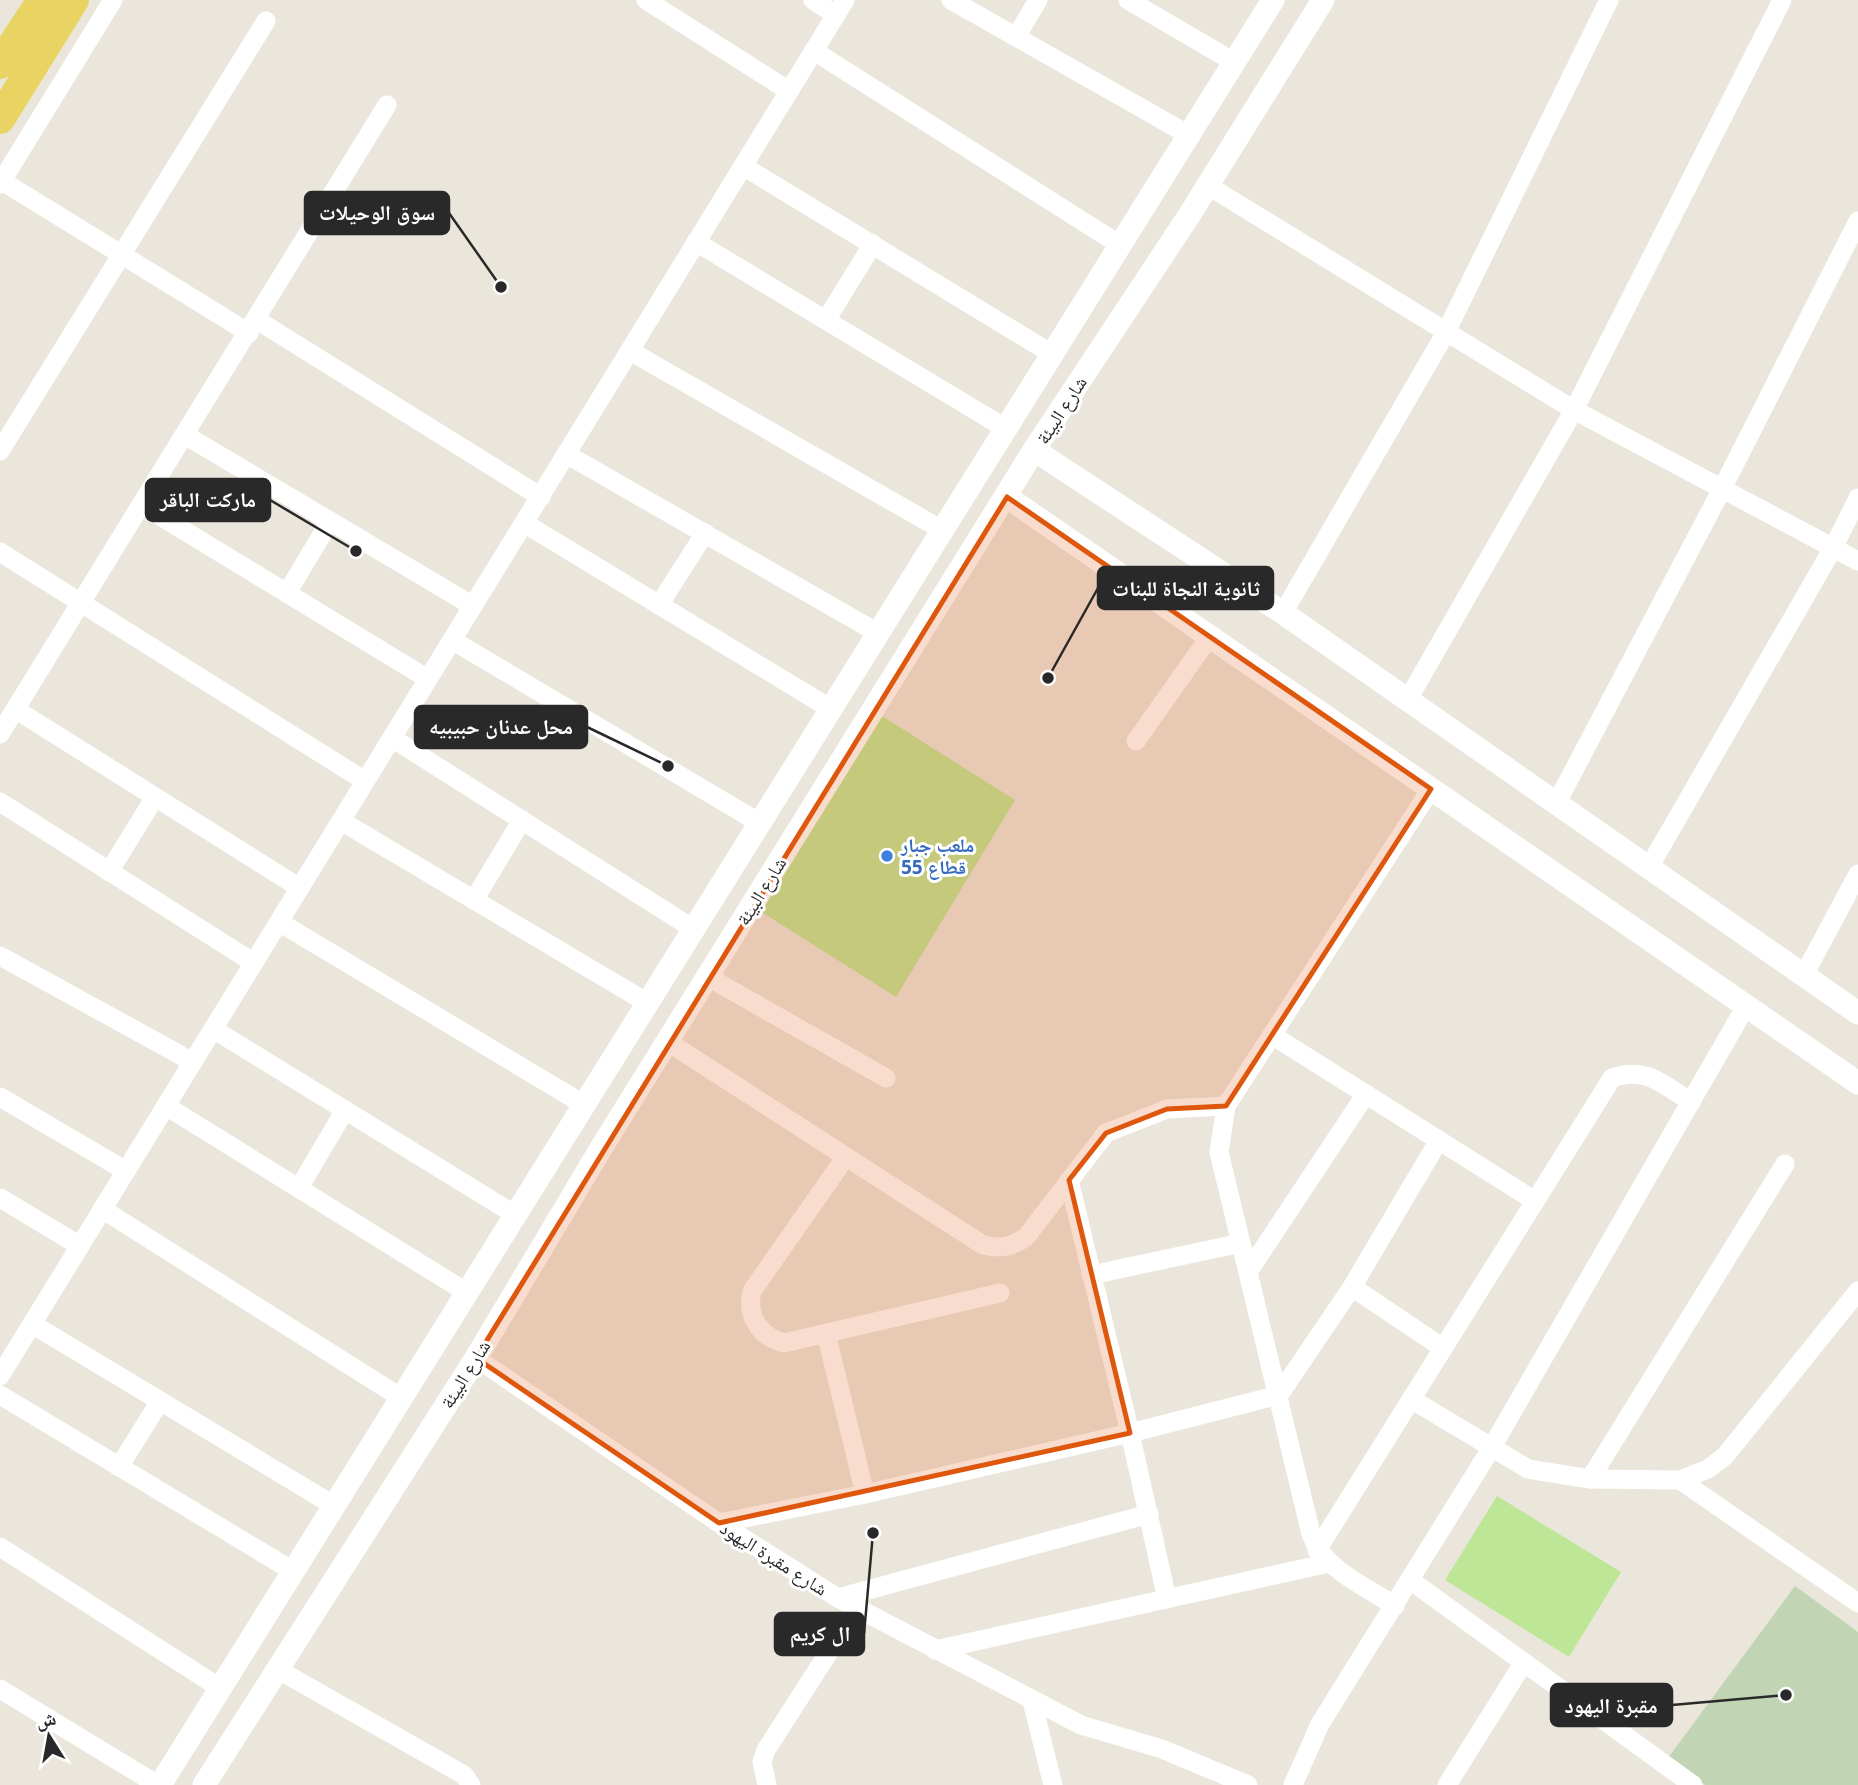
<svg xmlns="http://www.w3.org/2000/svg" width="1858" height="1785" viewBox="0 0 1858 1785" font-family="'Noto Sans','Noto Naskh Arabic',sans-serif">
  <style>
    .cemetery { fill: #c1d4b4 }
    .pitch { fill: #bee697 }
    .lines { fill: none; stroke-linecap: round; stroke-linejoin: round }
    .minor { stroke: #fff; stroke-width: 19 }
    .tertiary { stroke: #fff; stroke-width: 23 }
    .primary { stroke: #e9d463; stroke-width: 30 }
    .marked { fill: #de570d; fill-opacity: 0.2; stroke: #de570d; stroke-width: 5; stroke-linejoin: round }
    .shop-dot { fill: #3f7fe0; stroke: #fff; stroke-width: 2.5 }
    .labels { text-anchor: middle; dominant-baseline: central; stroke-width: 6; stroke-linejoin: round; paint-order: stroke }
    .street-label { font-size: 19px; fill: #292929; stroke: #fff }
    .shop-label { font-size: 19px; font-weight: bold; fill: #366cbe; stroke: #fff; text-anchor: start }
    .leader { fill: none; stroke: #292929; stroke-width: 2.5 }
    .callout-dot { fill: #292929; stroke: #fff; stroke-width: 2.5 }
    .callout { fill: #292929; stroke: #292929; stroke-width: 2.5 }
    .callout-label { font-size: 21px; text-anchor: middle; font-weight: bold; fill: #fff }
  </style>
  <rect width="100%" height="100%" fill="#ebe6dc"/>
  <polygon class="cemetery" points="1795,1586 1858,1632 1858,1785 1705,1785 1668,1758"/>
  <g class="pitch">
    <polygon points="874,711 1015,800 896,997 752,906"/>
    <polygon points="1497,1496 1621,1572 1569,1657 1445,1580"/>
  </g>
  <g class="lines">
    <g class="minor">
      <polyline points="646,0 789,91"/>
      <polyline points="813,0 836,15"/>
      <polyline points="951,0 1189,135"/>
      <polyline points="1128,0 1234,62"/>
      <polyline points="1016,37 1038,0"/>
      <polyline points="814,51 1120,245"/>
      <polyline points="743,166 1052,354"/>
      <polyline points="2,181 249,333"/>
      <polyline points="0,184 113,0"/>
      <polyline points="1207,185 1574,410 1858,561"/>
      <polyline points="696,242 1005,428"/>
      <polyline points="257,320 541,497"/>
      <polyline points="826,320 873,244"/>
      <polyline points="630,351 942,530"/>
      <polyline points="185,435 473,606"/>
      <polyline points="0,451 266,21"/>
      <polyline points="566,454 878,633"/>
      <polyline points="142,505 428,679"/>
      <polyline points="524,523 831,709"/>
      <polyline points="0,552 365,781"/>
      <polyline points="287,593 330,521"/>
      <polyline points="659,605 705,533"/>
      <polyline points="1283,613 1445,334 1609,0"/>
      <polyline points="452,640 758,822"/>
      <polyline points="1407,701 1574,410 1782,0"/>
      <polyline points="15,709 300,888"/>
      <polyline points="0,734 387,105"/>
      <polyline points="392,738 692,928"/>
      <polyline points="1136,741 1210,636"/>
      <polyline points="0,802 254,963"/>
      <polyline points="1556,804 1722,489 1858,221"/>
      <polyline points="341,821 646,1002"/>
      <polyline points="1648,869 1833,548 1858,498"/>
      <polyline points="109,872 155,797"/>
      <polyline points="474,900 522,820"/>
      <polyline points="279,922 583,1104"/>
      <polyline points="0,956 193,1062"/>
      <polyline points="1804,975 1858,874"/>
      <polyline points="708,977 886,1078"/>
      <polyline points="213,1029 514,1214"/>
      <polyline points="1272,1035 1535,1201"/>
      <path d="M668,1042L983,1245C1000,1249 1012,1247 1026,1237L1106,1133L1167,1109L1226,1106"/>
      <polyline points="0,1097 126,1171"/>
      <polyline points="166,1106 466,1292"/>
      <path d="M845,1158L752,1291C746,1316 760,1337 784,1343L1000,1293"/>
      <polyline points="299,1188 345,1110"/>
      <polyline points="0,1198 80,1246"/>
      <polyline points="102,1209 400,1397"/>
      <polyline points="1248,1272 1366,1094"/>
      <polyline points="1091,1275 1241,1243"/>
      <polyline points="1352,1287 1443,1348"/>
      <polyline points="32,1324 333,1505"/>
      <polyline points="826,1333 865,1494"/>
      <polyline points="476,1358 719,1523 838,1598 1081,1725 1162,1749 1248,1785"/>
      <polyline points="0,1376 845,0"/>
      <polyline points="0,1395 293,1571"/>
      <polyline points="1411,1399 1528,1469 1590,1479 1680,1480 1708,1469 1725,1456 1858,1291"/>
      <polyline points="119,1467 160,1401"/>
      <polyline points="1590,1479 1785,1164"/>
      <polyline points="1680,1480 1858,1603"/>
      <polyline points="719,1523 865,1494 1130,1433 1069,1180"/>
      <polyline points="0,1547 220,1688"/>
      <path d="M1317,1550L1612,1078C1647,1066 1662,1084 1691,1102"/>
      <polyline points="1410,1580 1693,1785"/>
      <polyline points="838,1598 1149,1514"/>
      <polyline points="1167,1599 1130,1433 1279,1395 1352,1287 1439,1140"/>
      <path d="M1395,1606C1365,1586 1323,1569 1311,1534L1219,1152L1226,1106L1431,789"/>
      <polyline points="935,1650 1329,1563"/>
      <polyline points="277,1669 464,1775 471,1785"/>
      <polyline points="0,1689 158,1785"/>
      <polyline points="1032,1701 1053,1785"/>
      <polyline points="767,1785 762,1762 766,1750 857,1608"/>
      <polyline points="1293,1785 1320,1724 1492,1447 1746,1006"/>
      <polyline points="1447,1785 1524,1662"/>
    </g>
    <g class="tertiary">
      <polyline points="1034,450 1283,613 1858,1013"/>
      <polyline points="1007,497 1858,1083"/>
      <polyline points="160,1785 1273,0"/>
      <polyline points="204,1785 476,1358 600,1150 1034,450 1190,214 1323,0"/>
    </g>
    <g class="primary">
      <polyline points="0,64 42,0"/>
      <polyline points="0,119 74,0"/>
    </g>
  </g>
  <path class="marked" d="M1007,497L1431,789L1226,1106L1167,1109L1106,1133L1069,1180L1130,1433L719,1523L476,1358Z"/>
  <circle class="shop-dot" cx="887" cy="856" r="7"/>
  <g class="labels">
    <g class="street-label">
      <text transform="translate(1061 410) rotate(-57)">شارع البيئة</text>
      <text transform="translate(761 891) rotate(-58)">شارع البيئة</text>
      <text transform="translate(465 1374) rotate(-58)">شارع البيئة</text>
      <text transform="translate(774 1558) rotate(32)">شارع مقبرة اليهود</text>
    </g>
    <g class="shop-label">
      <text x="901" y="845">ملعب جبار<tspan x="901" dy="22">قطاع 55</tspan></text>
    </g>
  </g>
  <path class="leader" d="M501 287L449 213M356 551L270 500M1048 678L1098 588M668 766L587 727M873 1533L864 1634M1786 1695L1672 1705"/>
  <g class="callout-dot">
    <circle cx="501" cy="287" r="7"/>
    <circle cx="356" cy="551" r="7"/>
    <circle cx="1048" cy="678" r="7"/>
    <circle cx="668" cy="766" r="7"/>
    <circle cx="873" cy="1533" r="7"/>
    <circle cx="1786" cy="1695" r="7"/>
  </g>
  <g class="callout">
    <rect x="305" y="192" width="144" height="42" rx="7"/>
    <rect x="146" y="479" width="124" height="42" rx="7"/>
    <rect x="1098" y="567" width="175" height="42" rx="7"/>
    <rect x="415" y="706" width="172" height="42" rx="7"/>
    <rect x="775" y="1613" width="89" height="42" rx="7"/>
    <rect x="1551" y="1684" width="121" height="42" rx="7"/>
  </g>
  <g class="callout-label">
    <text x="377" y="220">سوق الوحيلات</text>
    <text x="208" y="507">ماركت الباقر</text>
    <text x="1186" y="596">ثانوية النجاة للبنات</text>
    <text x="501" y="734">محل عدنان حبيبيه</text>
    <text x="820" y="1641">ال كريم</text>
    <text x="1611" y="1713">مقبرة اليهود</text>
  </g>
  <g transform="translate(49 1736) rotate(349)" stroke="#ffffff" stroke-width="5" paint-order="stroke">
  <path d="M0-5L12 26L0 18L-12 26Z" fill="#292929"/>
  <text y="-10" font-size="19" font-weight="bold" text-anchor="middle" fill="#292929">ش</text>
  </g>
</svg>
